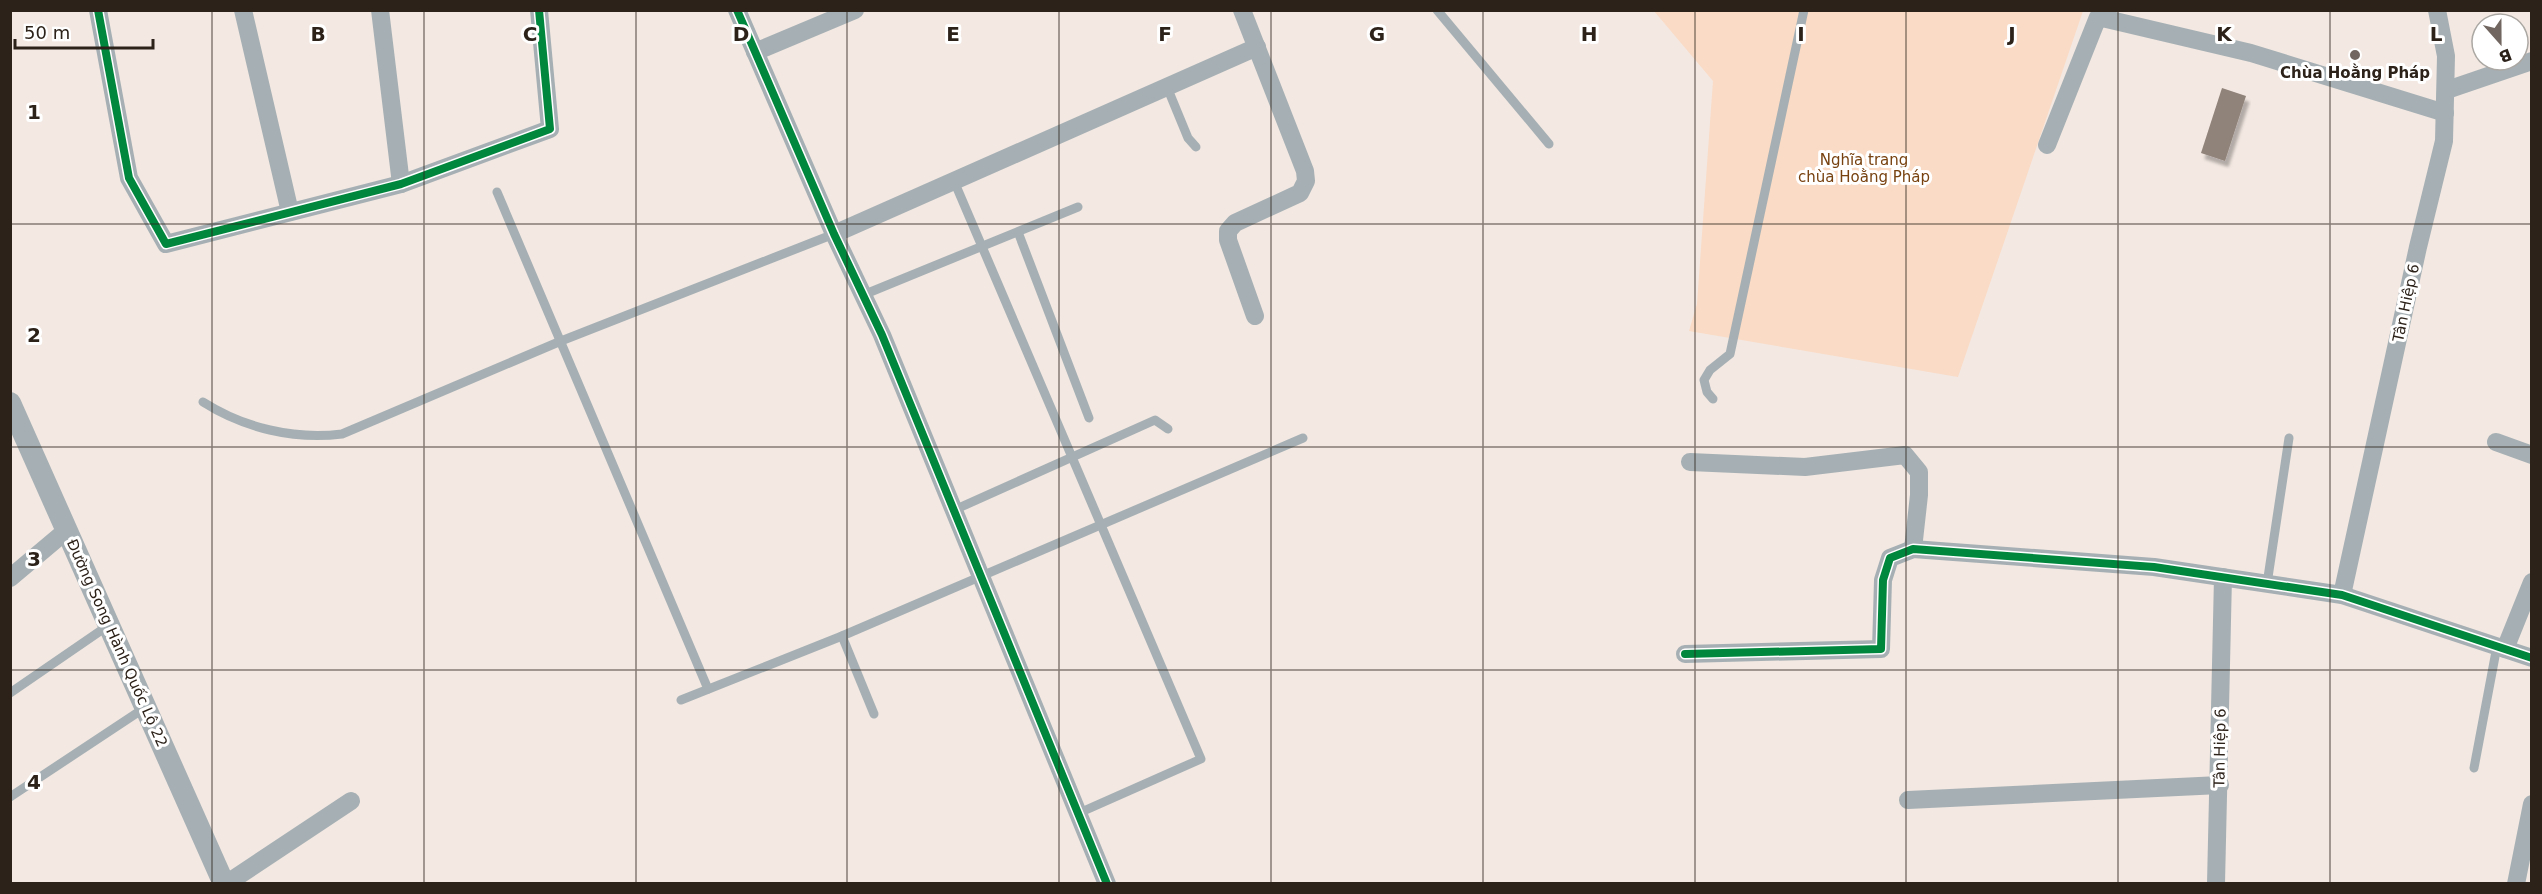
<svg xmlns="http://www.w3.org/2000/svg" width="2542" height="894" viewBox="0 0 2542 894" font-family="'DejaVu Sans',sans-serif">
  <style>
    .green { fill: #fadbc5 }
    .building { fill: #8f837a; filter: url(#shadow) }
    .lines { fill: none; stroke-linecap: round; stroke-linejoin: round }
    .service { stroke: #a6b0b4; stroke-width: 9 }
    .minor { stroke: #a6b0b4; stroke-width: 18 }
    .tertiary { stroke: #a6b0b4; stroke-width: 22 }
    .cycleway-casing { stroke: #fff; stroke-width: 11 }
    .cycleway { stroke: #00873e; stroke-width: 8 }
    .grid { fill: none; stroke: #2d221a; stroke-width: 1.5; stroke-opacity: 0.55 }
    .poi-dot { fill: #726760; stroke: #fff; stroke-width: 2 }
    .labels { text-anchor: middle; dominant-baseline: central; stroke-width: 6; stroke-linejoin: round; paint-order: stroke }
    .poi-label { font-size: 15px; font-weight: bold; fill: #2d221a; stroke: #fff }
    .park-label { font-size: 15px; fill: #784210; stroke: #fff }
    .street-label { font-size: 15px; fill: #2d221a; stroke: #fff }
    .grid-label { font-size: 20px; text-anchor: middle; font-weight: bold; fill: #2d221a; stroke: #fff; stroke-width: 6; stroke-linejoin: round; paint-order: stroke }
  </style>
  <defs>
    <filter id="shadow"><feDropShadow dx="3.5" dy="6" stdDeviation="1.5" flood-color="#0004"/></filter>
  </defs>
  <rect width="100%" height="100%" fill="#f3e8e2"/>
  <polygon class="green" points="1654,11 2083,11 1958,377 1689,331 1697,304 1713,81"/>
  <polygon class="building" points="2222,88 2246,96 2225,161 2201,153"/>
  <g class="lines">
    <g class="service">
      <polyline points="1437,10 1549,144"/>
      <polyline points="1167,87 1188,138 1196,147"/>
      <polyline points="954,181 1201,759 1079,813"/>
      <polyline points="497,192 708,689"/>
      <polyline points="1018,232 1089,418"/>
      <polyline points="863,295 1078,207"/>
      <polyline points="1713,399 1707,392 1704,380 1710,370 1730,354 1804,10"/>
      <path d="M203,402C244,428 294,440 342,434L561,341L834,234"/>
      <polyline points="954,510 1155,420 1168,429"/>
      <polyline points="2267,584 2289,438"/>
      <polyline points="842,636 874,714"/>
      <polyline points="10,693 109,625"/>
      <polyline points="681,700 842,636 1303,438"/>
      <polyline points="2474,768 2497,646"/>
      <polyline points="10,797 146,707"/>
    </g>
    <g class="minor">
      <polyline points="98,10 129,178 166,244 401,184 550,129 539,10"/>
      <polyline points="243,10 290,212"/>
      <polyline points="380,10 401,184"/>
      <polyline points="737,10 834,234 882,335 1107,884"/>
      <polyline points="1242,10 1305,171 1306,181 1300,193 1235,223 1228,231 1228,240 1255,316"/>
      <polyline points="755,52 855,10"/>
      <polyline points="2447,90 2532,61"/>
      <polyline points="2047,145 2098,17 2251,53 2445,113"/>
      <polyline points="834,234 1257,47"/>
      <polyline points="2496,442 2532,455"/>
      <polyline points="1690,462 1805,467 1905,455 1919,472 1919,495 1913,549"/>
      <polyline points="10,578 67,530"/>
      <polyline points="2342,595 2418,247 2444,141 2446,56 2437,10"/>
      <polyline points="2505,649 2532,582"/>
      <polyline points="1685,654 1881,649 1883,580 1890,558 1913,549 2154,567 2342,595 2532,658"/>
      <polyline points="1908,800 2220,785"/>
      <polyline points="226,884 351,801"/>
      <polyline points="2216,884 2223,577"/>
      <polyline points="2516,884 2532,804"/>
    </g>
    <polyline class="tertiary" points="10,403 224,884"/>
    <defs>
      <g id="cycleway">
        <polyline points="98,10 129,178 166,244 401,184 550,129 539,10"/>
        <polyline points="737,10 834,234 882,335 1107,884"/>
        <polyline points="1685,654 1881,649 1883,580 1890,558 1913,549 2154,567 2342,595 2532,658"/>
      </g>
    </defs>
    <use href="#cycleway" class="cycleway-casing"/>
    <use href="#cycleway" class="cycleway"/>
  </g>
  <path class="grid" d="M212,10V884M424,10V884M636,10V884M847,10V884M1059,10V884M1271,10V884M1483,10V884M1695,10V884M1906,10V884M2118,10V884M2330,10V884M10,224H2532M10,447H2532M10,670H2532"/>
  <circle class="poi-dot" cx="2355" cy="55" r="6"/>
  <g class="labels">
    <g class="poi-label">
      <text x="2355" y="73">Chùa Hoằng Pháp</text>
    </g>
    <g class="park-label">
      <text x="1864" y="160">Nghĩa trang<tspan x="1864" dy="17">chùa Hoằng Pháp</tspan></text>
    </g>
    <g class="street-label">
      <text transform="translate(2406 303) rotate(-78)">Tân Hiệp 6</text>
      <text transform="translate(117 643) rotate(66)">Đường Song Hành Quốc Lộ 22</text>
      <text transform="translate(2220 748) rotate(-89)">Tân Hiệp 6</text>
    </g>
  </g>
  <g class="grid-label">
    <text x="318" y="41">B</text>
    <text x="530" y="41">C</text>
    <text x="741" y="41">D</text>
    <text x="953" y="41">E</text>
    <text x="1165" y="41">F</text>
    <text x="1377" y="41">G</text>
    <text x="1589" y="41">H</text>
    <text x="1801" y="41">I</text>
    <text x="2012" y="41">J</text>
    <text x="2224" y="41">K</text>
    <text x="2436" y="41">L</text>
    <text x="34" y="119">1</text>
    <text x="34" y="342">2</text>
    <text x="34" y="566">3</text>
    <text x="34" y="789">4</text>
  </g>
  <rect width="2542" height="894" fill="none" stroke="#2d221a" stroke-width="24"/>
  <g transform="translate(2500 42) rotate(159)"><circle r="28" fill="#ffffff" stroke="#aba7a3" stroke-width="1.5"/>
  <path d="M0-4.5L10 22L0 15L-10 22Z" fill="#726760"/>
  <text y="-9" font-size="16" font-weight="bold" text-anchor="middle" fill="#2d221a">B</text>
  </g>
  <path d="M15 39v9h138v-9" fill="none" stroke="#2d221a" stroke-width="3"/>
  <text x="24" y="39" font-size="18" fill="#2d221a" stroke="#ffffff" stroke-width="4.5" paint-order="stroke">50 m</text>
</svg>
